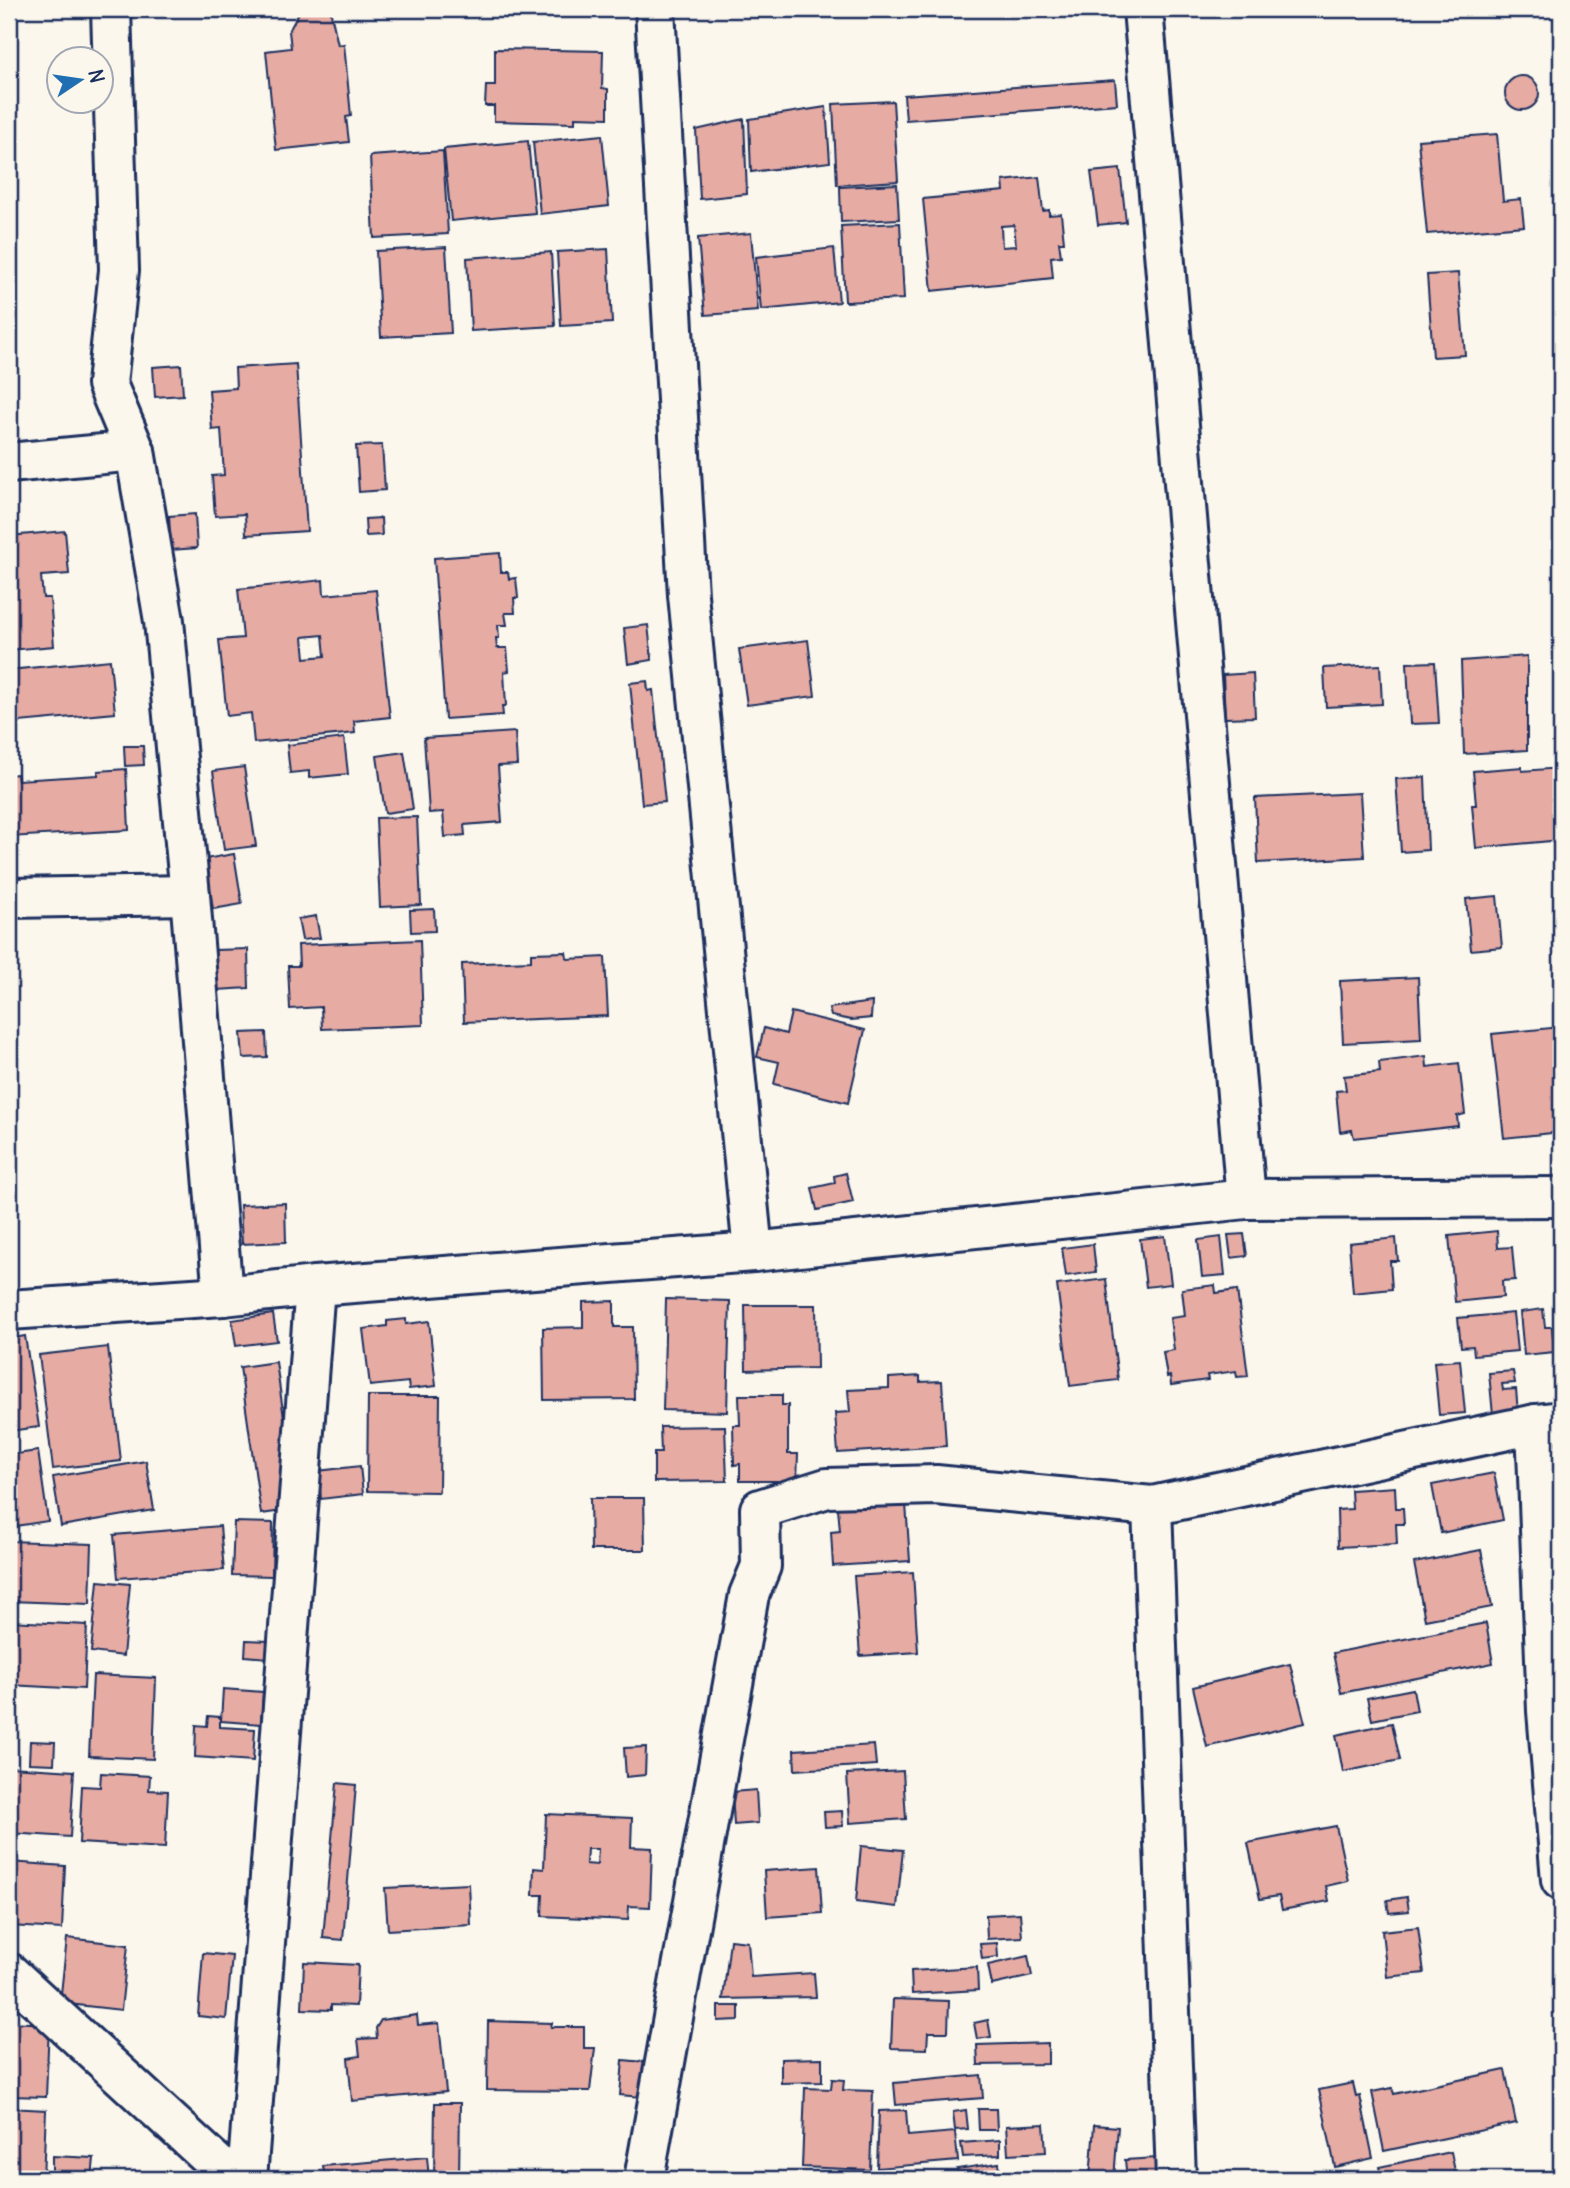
<svg xmlns="http://www.w3.org/2000/svg" width="1570" height="2188" viewBox="0 0 1570 2188" font-family="Delius,sans-serif">
  <style>
    .building { fill: #e6aba3; stroke: #1b2f5e; stroke-width: 2; fill-rule: evenodd }
    .lines { fill: none; stroke-linecap: round; stroke-linejoin: round }
    .minor-casing { stroke: #1b2f5e; stroke-width: 44 }
    .minor { stroke: #fbf7ec; stroke-width: 38 }
  </style>
  <rect width="100%" height="100%" fill="#fbf7ec"/>
  <filter id="ink" filterUnits="userSpaceOnUse"><feTurbulence type="fractalNoise" baseFrequency=".0143" numOctaves="2"/><feDisplacementMap in="SourceGraphic" scale="14" xChannelSelector="R" yChannelSelector="G"/><feConvolveMatrix kernelMatrix="1 2 1 2 8 2 1 2 1" color-interpolation-filters="sRGB"/></filter>
  <g filter="url(#ink)">
    <g class="building">
      <polygon points="301,9 330,9 338,45 344,44 351,116 346,117 349,142 276,150 266,51 291,48 289,31"/>
      <polygon points="499,9 602,9 602,13 499,11"/>
      <polygon points="495,49 603,51 602,88 608,89 608,118 575,117 575,123 494,121 494,106 485,106 486,86 495,86"/>
      <circle cx="1522" cy="93" r="17"/>
      <polygon points="1115,80 1117,104 906,120 904,95"/>
      <polygon points="893,101 898,181 837,185 833,104"/>
      <polygon points="826,107 830,162 751,172 749,119"/>
      <polygon points="744,119 747,194 700,199 696,130"/>
      <polygon points="1497,134 1503,201 1521,199 1524,226 1427,234 1418,140"/>
      <polygon points="602,135 609,206 540,214 533,142"/>
      <polygon points="528,141 535,213 451,221 444,149"/>
      <polygon points="443,151 448,234 374,238 370,156"/>
      <polygon points="1120,169 1126,222 1098,225 1091,172"/>
      <path d="M1039,177L1043,211L1049,210V215L1061,214L1064,242H1059L1061,256L1051,257L1053,278L932,291L923,199L1004,191L1003,181ZM1014,225L1016,246L1002,247L1001,226Z"/>
      <polygon points="897,184 899,219 841,222 840,187"/>
      <polygon points="900,223 904,299 845,302 841,226"/>
      <polygon points="751,233 758,311 705,315 698,238"/>
      <polygon points="446,247 451,333 381,337 376,251"/>
      <polygon points="834,248 839,302 761,310 756,257"/>
      <polygon points="608,249 612,323 561,326 557,252"/>
      <polygon points="551,252 555,326 471,331 467,258"/>
      <polygon points="1458,273 1465,355 1433,357 1427,275"/>
      <polygon points="296,364 307,531 246,535 245,514 215,516 212,476 224,475 221,429 212,430 209,390 236,388 235,368"/>
      <polygon points="181,365 183,395 155,397 153,367"/>
      <polygon points="382,445 385,490 359,492 356,446"/>
      <polygon points="195,514 197,548 171,550 169,516"/>
      <polygon points="381,518 382,535 366,536 365,519"/>
      <polygon points="65,531 69,574 41,576 43,598 50,598 54,646 9,650 9,536"/>
      <polygon points="500,553 501,572 508,572 509,579 516,578 518,598 514,598 515,613 505,613 507,625 498,625 499,638 496,638 497,648 507,648 509,671 504,672 506,706 502,706 503,715 445,719 434,558"/>
      <path d="M323,580L324,595L376,590L390,717L354,721L355,733L254,743L251,713L227,716L219,640L243,638L238,589ZM323,635L325,656L305,658L303,637Z"/>
      <polygon points="648,625 652,660 628,664 624,628"/>
      <polygon points="808,640 815,696 747,705 739,649"/>
      <polygon points="1527,656 1527,750 1464,754 1461,661"/>
      <polygon points="110,660 115,713 9,723 9,670"/>
      <polygon points="1435,662 1439,723 1410,724 1407,663"/>
      <polygon points="1380,665 1382,704 1326,707 1324,668"/>
      <polygon points="1253,673 1255,717 1225,718 1223,675"/>
      <polygon points="647,681 648,691 653,690 665,802 642,804 630,683"/>
      <polygon points="515,732 517,765 498,766 502,822 464,825 465,835 445,837 443,812 429,813 424,738"/>
      <polygon points="344,738 348,774 309,778 309,771 290,773 287,745"/>
      <polygon points="124,746 143,746 144,765 125,766"/>
      <polygon points="404,752 413,809 385,813 377,756"/>
      <polygon points="244,767 256,846 224,850 213,771"/>
      <polygon points="1522,767 1522,771 1561,768 1561,840 1476,848 1472,805 1476,805 1473,771"/>
      <polygon points="126,769 129,830 9,837 9,775 17,774 18,780 98,775 98,771"/>
      <polygon points="1425,777 1428,850 1401,852 1396,779"/>
      <polygon points="1360,793 1364,857 1258,863 1255,798"/>
      <polygon points="417,817 421,905 380,907 376,818"/>
      <polygon points="234,854 242,904 213,909 205,859"/>
      <polygon points="1497,896 1502,947 1471,950 1466,899"/>
      <polygon points="434,909 435,931 411,932 410,910"/>
      <polygon points="316,916 320,938 302,940 298,919"/>
      <polygon points="420,940 423,1025 322,1029 321,1007 290,1009 288,966 299,966 298,945"/>
      <polygon points="248,949 249,988 217,990 215,950"/>
      <polygon points="566,952 567,959 605,957 608,1016 464,1022 462,964 531,961 531,953"/>
      <polygon points="1418,977 1421,1039 1343,1043 1340,981"/>
      <polygon points="872,1002 871,1018 851,1020 831,1016 829,1008"/>
      <polygon points="791,1012 865,1030 848,1103 774,1084 779,1062 757,1057 764,1028 786,1034"/>
      <polygon points="1561,1027 1561,1132 1504,1138 1492,1034"/>
      <polygon points="266,1032 267,1057 243,1058 241,1033"/>
      <polygon points="1426,1056 1427,1067 1459,1063 1465,1114 1457,1116 1458,1126 1354,1138 1352,1130 1340,1132 1336,1091 1346,1090 1344,1076 1380,1072 1379,1062"/>
      <polygon points="846,1173 853,1202 817,1210 812,1188 835,1183 834,1176"/>
      <polygon points="285,1203 286,1242 242,1244 240,1205"/>
      <polygon points="1497,1231 1498,1248 1512,1247 1515,1280 1502,1281 1503,1297 1455,1302 1449,1236"/>
      <polygon points="1244,1234 1247,1256 1231,1258 1228,1235"/>
      <polygon points="1165,1236 1171,1284 1146,1287 1140,1239"/>
      <polygon points="1221,1237 1225,1275 1202,1277 1198,1240"/>
      <polygon points="1396,1238 1398,1261 1390,1261 1392,1289 1353,1293 1349,1243"/>
      <polygon points="1093,1244 1096,1272 1066,1276 1062,1248"/>
      <polygon points="1106,1279 1118,1380 1070,1386 1057,1285"/>
      <polygon points="1215,1285 1216,1293 1237,1290 1248,1376 1237,1377 1236,1371 1207,1375 1208,1380 1171,1385 1170,1376 1167,1377 1163,1352 1174,1350 1170,1318 1185,1316 1182,1289"/>
      <polygon points="666,1299 730,1301 727,1412 663,1410"/>
      <polygon points="614,1301 614,1327 633,1327 634,1399 544,1400 543,1328 583,1327 583,1302"/>
      <polygon points="745,1305 816,1305 817,1368 746,1370"/>
      <polygon points="1543,1309 1545,1327 1552,1327 1554,1352 1524,1355 1520,1312"/>
      <polygon points="1513,1313 1517,1351 1474,1355 1473,1346 1461,1347 1458,1318"/>
      <polygon points="273,1314 277,1341 236,1346 232,1320"/>
      <polygon points="406,1319 406,1324 429,1321 436,1386 409,1389 408,1382 370,1386 363,1329 387,1326 387,1321"/>
      <polygon points="25,1336 39,1427 9,1431 9,1339"/>
      <polygon points="108,1347 121,1461 53,1469 39,1355"/>
      <polygon points="1460,1360 1465,1413 1439,1415 1434,1362"/>
      <polygon points="276,1362 297,1509 261,1514 240,1367"/>
      <polygon points="1513,1371 1515,1383 1502,1384 1503,1390 1516,1389 1518,1413 1493,1415 1489,1373"/>
      <polygon points="920,1376 920,1382 942,1381 946,1446 838,1453 835,1413 850,1412 848,1390 889,1388 889,1378"/>
      <polygon points="739,1395 782,1395 782,1405 788,1405 788,1454 798,1454 797,1481 740,1481 740,1464 734,1465 733,1425 740,1425"/>
      <polygon points="368,1396 440,1396 439,1492 367,1491"/>
      <polygon points="725,1426 727,1481 654,1482 654,1453 661,1453 660,1427"/>
      <polygon points="38,1451 48,1521 9,1527 9,1455"/>
      <polygon points="146,1461 154,1510 61,1526 53,1477"/>
      <polygon points="360,1466 363,1494 321,1499 318,1471"/>
      <polygon points="1494,1473 1503,1520 1441,1533 1432,1485"/>
      <polygon points="1395,1487 1396,1508 1403,1508 1404,1524 1396,1524 1397,1544 1338,1547 1337,1510 1352,1509 1351,1490"/>
      <polygon points="590,1498 644,1498 645,1550 591,1550"/>
      <polygon points="906,1504 910,1561 833,1566 831,1532 840,1531 838,1508"/>
      <polygon points="234,1522 273,1523 272,1576 232,1575"/>
      <polygon points="220,1526 224,1570 118,1578 114,1535"/>
      <polygon points="9,1541 92,1544 90,1604 9,1601"/>
      <polygon points="1481,1550 1492,1607 1425,1620 1414,1563"/>
      <polygon points="913,1572 918,1652 860,1656 854,1576"/>
      <polygon points="98,1581 130,1584 123,1656 91,1652"/>
      <polygon points="9,1621 87,1625 84,1689 9,1685"/>
      <polygon points="1486,1623 1493,1663 1341,1693 1333,1653"/>
      <polygon points="246,1640 269,1641 268,1658 245,1656"/>
      <polygon points="1290,1664 1305,1723 1207,1747 1193,1687"/>
      <polygon points="93,1675 156,1678 153,1759 89,1756"/>
      <polygon points="223,1689 263,1692 261,1724 221,1721"/>
      <polygon points="1413,1689 1417,1711 1372,1720 1367,1698"/>
      <polygon points="208,1716 220,1717 220,1727 255,1729 253,1761 195,1757 196,1725 207,1726"/>
      <polygon points="1392,1723 1400,1760 1343,1772 1336,1735"/>
      <polygon points="30,1741 55,1742 54,1764 29,1763"/>
      <polygon points="874,1745 876,1765 795,1770 794,1750"/>
      <polygon points="646,1747 645,1775 626,1777 624,1748"/>
      <polygon points="9,1767 74,1771 70,1837 9,1833"/>
      <polygon points="903,1771 906,1819 850,1823 847,1774"/>
      <polygon points="101,1773 150,1776 149,1790 168,1791 165,1848 79,1843 82,1786 100,1787"/>
      <polygon points="337,1783 356,1785 343,1940 323,1938"/>
      <polygon points="756,1790 758,1823 734,1825 732,1792"/>
      <polygon points="842,1811 843,1826 825,1827 824,1812"/>
      <path d="M546,1814L632,1818L631,1847L652,1848L650,1907L629,1906L628,1920L542,1916L543,1895H533L534,1868L544,1869ZM587,1849H598L597,1865L586,1864Z"/>
      <polygon points="1336,1826 1348,1881 1326,1886 1329,1901 1282,1910 1279,1896 1260,1899 1248,1843"/>
      <polygon points="861,1846 903,1850 897,1907 856,1902"/>
      <polygon points="9,1862 65,1866 62,1929 9,1926"/>
      <polygon points="819,1867 822,1913 767,1917 764,1871"/>
      <polygon points="469,1884 471,1925 388,1930 385,1888"/>
      <polygon points="1407,1897 1409,1911 1389,1913 1387,1900"/>
      <polygon points="1020,1913 1022,1937 987,1939 986,1915"/>
      <polygon points="1418,1927 1424,1973 1387,1977 1382,1931"/>
      <polygon points="67,1938 128,1945 121,2010 60,2003"/>
      <polygon points="730,1940 748,1942 751,1977 814,1973 816,1997 723,1999"/>
      <polygon points="997,1943 998,1957 982,1959 980,1944"/>
      <polygon points="203,1953 232,1956 226,2019 198,2016"/>
      <polygon points="1028,1956 1032,1976 992,1985 988,1965"/>
      <polygon points="304,1962 358,1965 356,2006 331,2005 331,2010 302,2009"/>
      <polygon points="977,1967 978,1990 912,1994 911,1971"/>
      <polygon points="893,1999 949,2001 948,2032 928,2032 927,2049 891,2048"/>
      <polygon points="718,2006 739,2006 739,2020 718,2021"/>
      <polygon points="417,2015 418,2025 439,2023 446,2092 352,2101 348,2058 360,2056 358,2039 377,2038 376,2028 381,2020"/>
      <polygon points="988,2020 991,2037 977,2039 974,2023"/>
      <polygon points="488,2021 552,2023 551,2027 584,2027 584,2048 595,2048 590,2091 487,2090"/>
      <polygon points="9,2022 49,2024 46,2097 9,2096"/>
      <polygon points="1048,2043 1048,2064 978,2065 977,2045"/>
      <polygon points="822,2058 822,2082 781,2083 781,2059"/>
      <polygon points="623,2060 644,2062 641,2097 620,2095"/>
      <polygon points="1505,2070 1516,2123 1384,2151 1372,2092 1392,2088 1394,2094"/>
      <polygon points="981,2075 983,2098 896,2105 894,2083"/>
      <polygon points="832,2079 844,2080 843,2090 873,2091 870,2170 802,2167 805,2088 831,2089"/>
      <polygon points="1353,2083 1356,2097 1360,2096 1373,2158 1335,2167 1319,2090"/>
      <polygon points="435,2103 460,2103 459,2179 434,2179"/>
      <polygon points="9,2108 46,2110 43,2179 9,2179"/>
      <polygon points="978,2109 996,2109 997,2130 979,2130"/>
      <polygon points="906,2110 908,2136 955,2132 958,2161 877,2168 879,2111"/>
      <polygon points="966,2110 968,2129 955,2130 953,2112"/>
      <polygon points="1044,2124 1046,2152 1008,2154 1006,2126"/>
      <polygon points="1094,2125 1118,2127 1114,2179 1090,2179"/>
      <polygon points="1000,2140 1000,2155 963,2157 961,2143"/>
      <polygon points="1451,2152 1456,2176 1464,2174 1466,2179 1382,2179 1379,2167"/>
      <polygon points="52,2156 94,2158 92,2179 52,2179"/>
      <polygon points="427,2157 429,2179 325,2179 323,2166"/>
      <polygon points="1157,2158 1159,2179 1127,2179 1125,2160"/>
      <polygon points="999,2163 1001,2179 959,2179 957,2169"/>
      <polygon points="744,2177 864,2177 864,2179 743,2179"/>
    </g>
    <g class="lines">
      <defs>
        <g id="minor">
          <polyline points="111,9 119,270 107,384 135,451 164,621 190,895 223,1296"/>
          <polyline points="655,9 688,595 753,1252"/>
          <polyline points="1143,9 1246,1199"/>
          <polyline points="9,463 135,451"/>
          <polyline points="9,898 190,895"/>
          <polyline points="9,1310 223,1296 315,1286 753,1252 1246,1199 1561,1197"/>
          <polyline points="1536,1424 1547,1711 1561,1880"/>
          <polyline points="1152,1506 1176,2179"/>
          <polyline points="9,1973 233,2179"/>
          <polyline points="247,2179 315,1286"/>
          <polyline points="644,2179 749,1595 761,1566 760,1509 827,1488 936,1485 1152,1506 1536,1424 1561,1421"/>
        </g>
      </defs>
      <use href="#minor" class="minor-casing"/>
      <use href="#minor" class="minor"/>
    </g>
  </g>
  <rect width="1570" height="2188" fill="none" stroke="#fbf7ec" stroke-width="35"/>
  <rect x="18" y="18" width="1535" height="2153" fill="none" stroke="#1b2f5e" stroke-width="2.5" filter="url(#ink)"/>
  <g transform="translate(80 80) rotate(77)"><circle r="33" fill="#fbf7ec" stroke="#a1a7b3" stroke-width="2"/>
  <path d="M0-5L12 26L0 18L-12 26Z" fill="#1f6fb2"/>
  <text y="-10" font-size="19" font-weight="bold" text-anchor="middle" fill="#1b2f5e">N</text>
  </g>
</svg>
